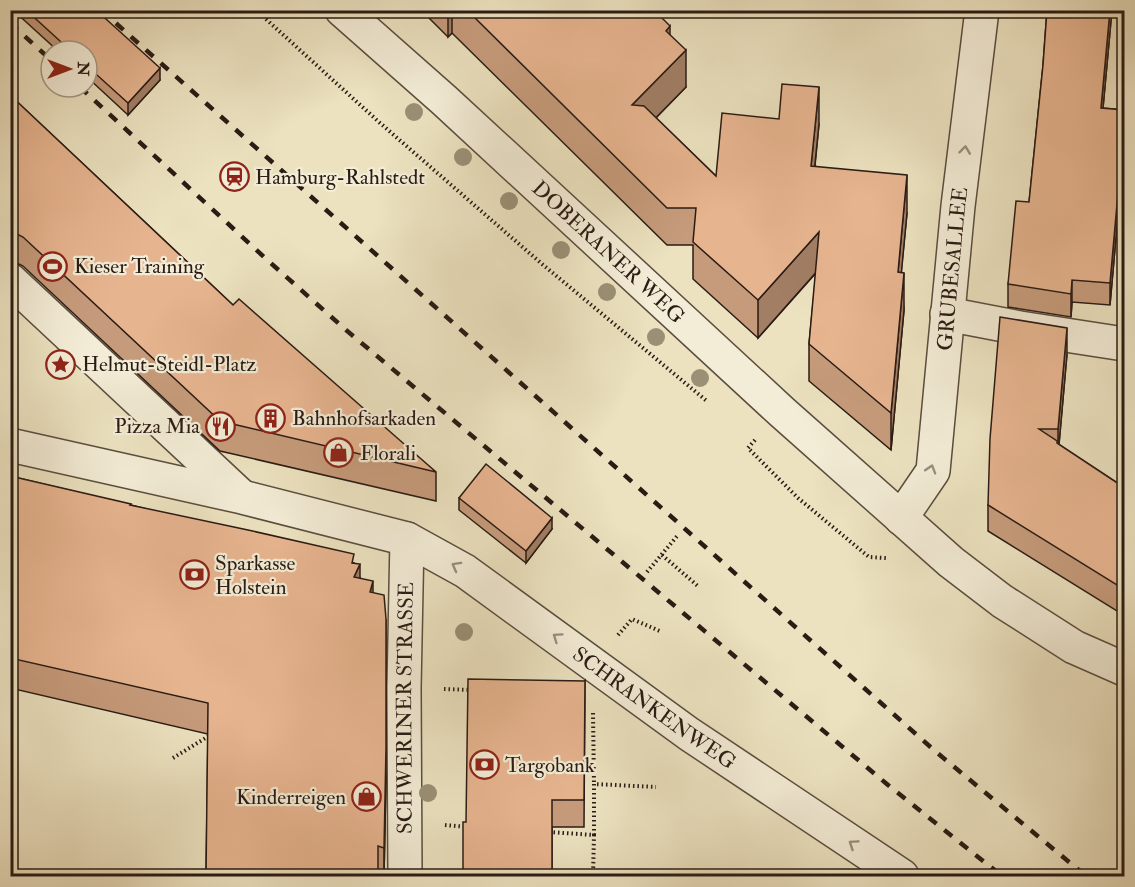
<svg xmlns="http://www.w3.org/2000/svg" width="1135" height="887" viewBox="0 0 1135 887" font-family="'IM FELL Double Pica',serif">
  <style>
    .lines { fill: none; stroke-linecap: round; stroke-linejoin: round }
    .minor-casing { stroke: #5a4d3f; stroke-width: 36 }
    .path { stroke: #2a1b14; stroke-width: 4; stroke-dasharray: 1.5 3; stroke-linecap: butt }
    .minor { stroke: #f3ecd6; stroke-width: 33 }
    .rail { stroke: #2a1b14; stroke-width: 4.5; stroke-dasharray: 10 10; stroke-linecap: butt }
    .tree { fill: #9a9076 }
    .wall { fill: #c69b7b; stroke: #2a1b14; stroke-width: 1.5 }
    .shaded-wall { fill: #a17e64; stroke: #2a1b14; stroke-width: 1.5 }
    .building { fill: #e6b48f; stroke: #2a1b14; stroke-width: 1.5 }
    .oneway { stroke: #998e7f }
    .labels { text-anchor: middle; dominant-baseline: central; stroke-width: 4.5; stroke-linejoin: round; paint-order: stroke }
    .poi-label { font-size: 21px; fill: #2a1b14; stroke: #f3ecd6; text-anchor: start }
    .street-label { font-size: 21px; fill: #2a1b14; stroke: #f3ecd6 }
  </style>
  <rect width="100%" height="100%" fill="#ece2c0"/>
  <filter id="stains"><feTurbulence type="fractalNoise" baseFrequency=".00333" numOctaves="4"/><feColorMatrix values="0 0 0 0 .2 0 0 0 0 .09 0 0 0 0 .02 0 0 0 .5 -.17"/></filter>
  <radialGradient id="worn" r=".72"><stop offset=".6" stop-color="#630" stop-opacity="0"/><stop offset="1" stop-color="#630" stop-opacity=".3"/></radialGradient>
  <g class="lines">
    <defs>
      <g id="minor">
        <path id="s1" d="M342,10L444,100L782,412L951,562L1002,601L1074,647L1124,669"/>
        <polyline points="10,280 241,496"/>
        <polyline points="947,314 1020,328 1124,344"/>
        <path id="s2" d="M10,445L242,497L407,539L465,571L689,734L902,876"/>
        <path id="s3" d="M901,518L933,471L958,206L982,10"/>
        <path id="s4" d="M405,876L404,688L407,539"/>
      </g>
    </defs>
    <use href="#minor" class="minor-casing"/>
    <g class="path">
      <polyline points="256,10 380,123 542,264 708,402"/>
      <polyline points="755,440 748,448 798,498 869,557 886,558"/>
      <polyline points="662,555 699,587"/>
      <polyline points="647,572 678,535"/>
      <polyline points="618,635 632,619 662,632"/>
      <polyline points="444,689 472,690"/>
      <polyline points="593,713 594,784"/>
      <polyline points="173,758 212,734"/>
      <polyline points="445,825 467,827"/>
      <polyline points="549,832 594,835 593,876"/>
      <polyline points="594,835 594,784 656,787"/>
    </g>
    <use href="#minor" class="minor"/>
    <g class="rail">
      <polyline points="101,10 935,751 1086,876"/>
      <polyline points="10,23 51,60"/>
      <polyline points="80,87 264,257 346,330 888,785 1002,876"/>
    </g>
  </g>
  <g class="tree">
    <circle cx="414" cy="112" r="9"/>
    <circle cx="463" cy="157" r="9"/>
    <circle cx="509" cy="201" r="9"/>
    <circle cx="561" cy="250" r="9"/>
    <circle cx="607" cy="292" r="9"/>
    <circle cx="656" cy="337" r="9"/>
    <circle cx="700" cy="378" r="9"/>
    <circle cx="464" cy="632" r="9"/>
    <circle cx="428" cy="793" r="9"/>
  </g>
  <g class="wall">
    <polygon points="13,10 96,10 160,80 128,115 87,77 87,51 58,51"/>
    <polygon points="421,10 654,10 670,35 686,87 656,118 716,176 819,124 815,166 907,213 901,273 904,310 891,450 809,381 809,344 816,273 758,338 693,279 693,245 667,245 452,33 448,37"/>
    <polygon points="1047,10 1112,10 1103,108 1125,110 1125,192 1120,192 1110,305 1072,302 1071,317 1008,307 1008,284 1029,202 1043,65"/>
    <polygon points="10,95 233,305 436,472 436,501 220,451 23,266 15,262 11,262"/>
    <polygon points="1067,354 1059,445 1125,488 1125,616 988,531 988,505"/>
    <polygon points="10,476 131,505 354,563 360,578 373,593 386,779 384,876 206,876 208,734 10,688"/>
    <polygon points="459,498 552,529 526,563 459,510"/>
    <polygon points="585,681 584,827 552,827 552,876 463,876"/>
  </g>
  <g class="shaded-wall">
    <polygon points="448,10 452,10 452,33 448,37"/>
    <polygon points="1110,10 1112,10 1101,130 1101,108"/>
    <polygon points="670,26 670,64 666,31"/>
    <polygon points="686,50 686,87 632,142 632,105"/>
    <polygon points="160,68 160,80 128,115 128,103"/>
    <polygon points="819,87 819,124 811,203 811,166"/>
    <polygon points="1120,170 1120,192 1110,305 1110,283"/>
    <polygon points="907,175 907,213 898,309 898,272"/>
    <polygon points="819,232 819,269 758,338 758,300"/>
    <polygon points="904,273 904,310 891,450 891,413"/>
    <polygon points="1072,280 1072,302 1071,317 1071,294"/>
    <polygon points="1067,328 1067,354 1058,455 1058,429"/>
    <polygon points="552,518 552,529 526,563 526,551"/>
    <polygon points="360,564 360,595 354,577"/>
    <polygon points="373,581 373,612 370,592"/>
    <polygon points="386,619 386,779 384,876 384,848"/>
  </g>
  <g class="building">
    <polygon points="26,10 96,10 160,68 128,103 87,66 87,51 71,51"/>
    <polygon points="467,10 654,10 670,26 666,31 686,50 632,105 644,106 716,176 722,113 779,119 782,84 819,87 811,166 907,175 898,272 904,273 891,413 809,344 819,232 758,300 693,242 696,208 667,208"/>
    <polygon points="1047,10 1110,10 1101,108 1125,110 1125,170 1120,170 1110,283 1072,280 1071,294 1008,284 1016,201 1029,202 1043,65"/>
    <polygon points="10,95 233,305 239,299 436,472 220,421 23,237 15,233 10,232"/>
    <polygon points="1000,317 1067,328 1058,429 1039,429 1057,441 1057,443 1125,488 1125,590 988,505 990,439"/>
    <polygon points="486,464 552,518 526,551 459,498"/>
    <polygon points="10,476 131,504 130,505 248,530 354,554 352,563 360,564 354,577 373,581 370,592 384,595 386,619 386,748 384,848 378,846 378,876 206,876 208,703 10,658"/>
    <polygon points="468,679 585,681 584,800 552,800 552,870 531,870 531,876 463,876 463,822 466,822"/>
  </g>
  <defs><path id="oneway-chevron" d="M-2-3.5L2.5 0L-2 3.5" fill="none" stroke-width="1.6" stroke-linecap="round" stroke-linejoin="round" transform="scale(1.5)"/></defs>
  <g class="oneway">
    <use href="#oneway-chevron" transform="translate(965 150) rotate(-83)"/>
    <use href="#oneway-chevron" transform="translate(931 469) rotate(-73)"/>
    <use href="#oneway-chevron" transform="translate(456 566) rotate(-151)"/>
    <use href="#oneway-chevron" transform="translate(557 637) rotate(-145)"/>
    <use href="#oneway-chevron" transform="translate(853 844) rotate(-146)"/>
  </g>
  <defs>
    <symbol id="station-ring" viewBox="-11 -11 22 22"><circle r="9.5" fill="#f3ecd6" stroke="#8f2418" stroke-width="1.5"/><path d="M-3-6H3Q5-6 5-4V2Q5 4 3 4L4.5 6H3L1.5 4h-3L-3 6H-4.5L-3 4Q-5 4-5 2V-4Q-5-6-3-6ZM-3.5-4v3h7v-3ZM-3.5 1v1.5H-2V1ZM2 1v1.5H3.5V1Z" fill="#8f2418"/></symbol>
    <symbol id="stadium-ring" viewBox="-11 -11 22 22"><circle r="9.5" fill="#f3ecd6" stroke="#8f2418" stroke-width="1.5"/><path d="M0-5a6.5 5 0 1 0 0 10a6.5 5 0 1 0 0-10ZM-3.5-1.8h7v3.6h-7Z" fill="#8f2418"/></symbol>
    <symbol id="sight-ring" viewBox="-11 -11 22 22"><circle r="9.5" fill="#f3ecd6" stroke="#8f2418" stroke-width="1.5"/><path d="M0-6L1.8-2.2L6-1.7L2.9 1.2L3.7 5.4L0 3.3L-3.7 5.4L-2.9 1.2L-6-1.7L-1.8-2.2Z" fill="#8f2418"/></symbol>
    <symbol id="building-ring" viewBox="-11 -11 22 22"><circle r="9.5" fill="#f3ecd6" stroke="#8f2418" stroke-width="1.5"/><path d="M-4-6H4V6H1V3H-1V6H-4ZM-2.5-4.3h1.7v1.8h-1.7ZM.8-4.3h1.7v1.8H.8ZM-2.5-1h1.7V.8h-1.7ZM.8-1h1.7V.8H.8Z" fill="#8f2418"/></symbol>
    <symbol id="restaurant-ring" viewBox="-11 -11 22 22"><circle r="9.5" fill="#f3ecd6" stroke="#8f2418" stroke-width="1.5"/><path d="M-5-6h1v4h1v-4h1v4h1v-4h1v5L-1.5 .5V6h-2V.5L-5-1ZM5-6V6H3V1.5H1.5Q1.5-4 5-6Z" fill="#8f2418"/></symbol>
    <symbol id="shop-ring" viewBox="-11 -11 22 22"><circle r="9.5" fill="#f3ecd6" stroke="#8f2418" stroke-width="1.5"/><path d="M-5-2.5h2.3a2.7 3.5 0 0 1 5.4 0H5L5.5 6h-11ZM-1.5-2.5h3a1.5 2.3 0 0 0-3 0Z" fill="#8f2418"/></symbol>
    <symbol id="bank-ring" viewBox="-11 -11 22 22"><circle r="9.5" fill="#f3ecd6" stroke="#8f2418" stroke-width="1.5"/><path d="M-6-4H6V4H-6ZM0-2.3a2.3 2.3 0 1 0 0 4.6a2.3 2.3 0 1 0 0-4.6Z" fill="#8f2418"/></symbol>
  </defs>
  <g fill-rule="evenodd">
    <use href="#station-ring" x="218" y="160" width="33" height="33"/>
    <use href="#stadium-ring" x="36" y="250" width="33" height="33"/>
    <use href="#sight-ring" x="44" y="348" width="33" height="33"/>
    <use href="#building-ring" x="254" y="402" width="33" height="33"/>
    <use href="#restaurant-ring" x="204" y="410" width="33" height="33"/>
    <use href="#shop-ring" x="322" y="436" width="33" height="33"/>
    <use href="#bank-ring" x="178" y="558" width="33" height="33"/>
    <use href="#bank-ring" x="468" y="748" width="33" height="33"/>
    <use href="#shop-ring" x="350" y="780" width="33" height="33"/>
  </g>
  <g class="labels">
    <g class="poi-label">
      <text x="255" y="177">Hamburg-Rahlstedt</text>
      <text x="74" y="266">Kieser Training</text>
      <text x="82" y="364">Helmut-Steidl-Platz</text>
      <text x="292" y="418">Bahnhofsarkaden</text>
      <text x="200" y="426" text-anchor="end">Pizza Mia</text>
      <text x="360" y="453">Florali</text>
      <text x="215" y="563">Sparkasse<tspan x="215" dy="24">Holstein</tspan></text>
      <text x="505" y="765">Targobank</text>
      <text x="346" y="797" text-anchor="end">Kinderreigen</text>
    </g>
    <g class="street-label">
      <text stroke="none"><textPath href="#s1" startOffset="360">DOBERANER WEG</textPath></text>
      <text stroke="none"><textPath href="#s3" startOffset="260">GRUBESALLEE</textPath></text>
      <text stroke="none"><textPath href="#s2" startOffset="708">SCHRANKENWEG</textPath></text>
      <text stroke="none"><textPath href="#s4" startOffset="168">SCHWERINER STRASSE</textPath></text>
    </g>
  </g>
  <rect width="1135" height="887" fill="none" stroke="#ece2c0" stroke-width="36"/>
  <rect x="12" y="12" width="1111" height="863" fill="none" stroke="#2a1b14" stroke-width="3"/>
  <rect x="18" y="18" width="1099" height="851" fill="none" stroke="#2a1b14" stroke-width="1.5"/>
  <g transform="translate(69 69) rotate(90)"><circle r="28" fill="#f3ecd6" stroke="#a39888" stroke-width="1.5"/>
  <path d="M0-4.5L10 22L0 15L-10 22Z" fill="#8f2418"/>
  <text y="-9" font-size="16" font-weight="bold" text-anchor="middle" fill="#2a1b14">N</text>
  </g>
  <rect width="100%" height="100%" filter="url(#stains)"/>
  <rect width="100%" height="100%" fill="url(#worn)"/>
</svg>
